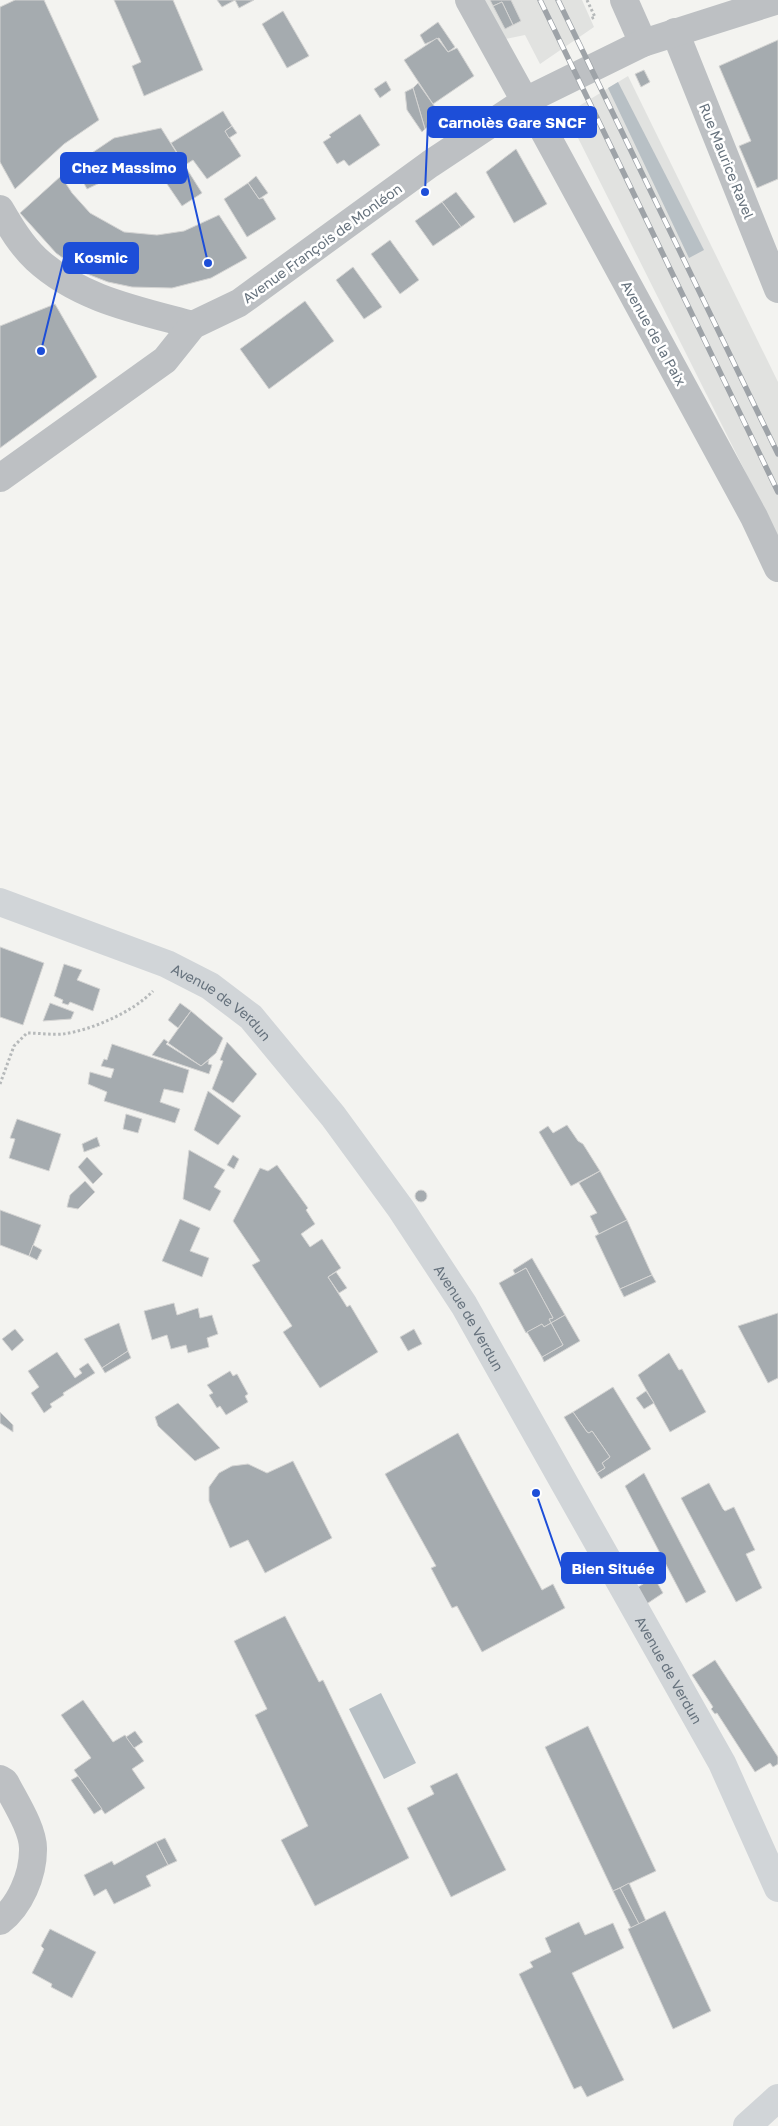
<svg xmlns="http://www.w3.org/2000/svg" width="778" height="2126" viewBox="0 0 778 2126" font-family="'Golos Text',sans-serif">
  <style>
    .built { fill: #e1e2e0 }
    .water { fill: #b8c0c5 }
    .building { fill: #a5abaf; stroke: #d4d4d3 }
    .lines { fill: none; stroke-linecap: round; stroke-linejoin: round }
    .path { stroke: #b6b9ba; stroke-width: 3; stroke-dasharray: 2.5 2.5; stroke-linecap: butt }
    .street { stroke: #bdc0c3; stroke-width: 28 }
    .primary { stroke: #d1d5d8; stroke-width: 28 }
    .rail-casing { stroke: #9ea3a8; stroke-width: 5.5 }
    .rail { stroke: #fff; stroke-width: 4; stroke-dasharray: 11; stroke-linecap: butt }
    .labels { text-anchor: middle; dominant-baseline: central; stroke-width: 5; stroke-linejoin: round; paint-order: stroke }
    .street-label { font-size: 14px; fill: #66727d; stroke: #fff }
    .leader { fill: none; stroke: #1d4ed8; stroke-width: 2 }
    .callout-dot { fill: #1d4ed8; stroke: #fff; stroke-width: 2 }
    .callout { fill: #1d4ed8; stroke: #1d4ed8; stroke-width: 2 }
    .callout-label { font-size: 15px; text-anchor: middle; font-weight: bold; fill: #fff }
  </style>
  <rect width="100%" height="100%" fill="#f3f3f0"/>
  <g class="built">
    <polygon points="473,0 582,0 594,27 540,64 525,35 505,39"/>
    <polygon points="628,76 778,382 778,537 566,114"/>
  </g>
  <g class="water">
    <polygon points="618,82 704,250 689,258 608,88"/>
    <polygon points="381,1693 416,1763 384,1779 349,1709"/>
  </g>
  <g class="building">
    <polygon points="15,0 44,0 99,120 64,144 15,189 0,162 0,7"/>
    <polygon points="114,0 173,0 203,70 144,96 132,66 141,62"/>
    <polygon points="217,0 235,0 222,7"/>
    <polygon points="235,0 254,0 239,8"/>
    <polygon points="490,0 511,0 521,21 513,25 502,2 493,6"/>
    <polygon points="502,2 513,25 505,29 493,6"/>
    <polygon points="283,11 309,56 287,68 262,24"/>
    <polygon points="438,22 455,47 448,52 439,38 425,44 420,35"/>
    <polygon points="437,38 448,52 457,48 474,76 433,104 404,60"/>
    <polygon points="778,40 778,179 757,188 739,146 751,141 719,66"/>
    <polygon points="644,70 650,82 641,87 635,74"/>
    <polygon points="386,81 391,90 380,98 374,89"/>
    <polygon points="418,83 442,117 425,129 413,88"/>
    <polygon points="413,88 425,129 422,132 407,110 405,92"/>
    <polygon points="223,111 232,126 225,131 241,156 207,179 193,160 185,165 171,143"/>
    <polygon points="360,114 380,145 349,166 344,160 337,164 323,142 331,137 329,135"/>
    <polygon points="232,126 237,133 229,138 225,131"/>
    <polygon points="161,128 202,193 182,206 150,159 87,189 74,165 114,138"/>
    <polygon points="516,149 547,204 514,223 486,172"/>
    <polygon points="61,176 72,193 90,213 124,232 157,235 184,231 219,215 247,258 211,278 172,288 132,287 108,282 82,272 56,253 20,213"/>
    <polygon points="256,176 268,193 259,199 248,183"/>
    <polygon points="248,183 259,199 263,198 276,219 247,237 224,199"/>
    <polygon points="456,192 475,217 461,227 442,202"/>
    <polygon points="442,202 461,227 433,246 415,221"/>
    <polygon points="390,240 419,280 400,294 371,254"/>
    <polygon points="353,267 382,307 364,319 336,280"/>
    <polygon points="305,301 334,341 269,389 240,349"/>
    <polygon points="55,304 97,377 0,448 0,326"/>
    <polygon points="0,947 44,963 23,1025 0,1017"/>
    <polygon points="64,964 82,970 77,980 100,989 93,1011 70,1002 68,1005 62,1003 63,1000 54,996"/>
    <polygon points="50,1003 74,1012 71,1019 43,1021"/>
    <polygon points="180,1003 191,1011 178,1028 168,1020"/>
    <polygon points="191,1011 223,1038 216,1053 201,1066 168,1043"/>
    <polygon points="164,1039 168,1042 166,1044 201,1066 209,1060 208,1064 212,1065 209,1074 152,1055"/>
    <polygon points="227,1042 257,1074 233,1103 212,1089 223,1061 220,1060"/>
    <polygon points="112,1044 189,1070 183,1093 164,1089 160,1102 180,1109 175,1123 104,1101 107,1092 88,1084 90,1072 111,1078 114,1069 101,1066 104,1059 107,1060"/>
    <polygon points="208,1091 241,1116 218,1145 194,1130"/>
    <polygon points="126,1114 142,1119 138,1133 123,1129"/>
    <polygon points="17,1119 61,1134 49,1171 9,1158 15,1139 10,1138"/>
    <polygon points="567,1125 578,1141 583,1144 600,1171 571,1186 539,1132 548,1126 553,1133"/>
    <polygon points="97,1137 100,1146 84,1152 82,1144"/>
    <polygon points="189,1150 225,1170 214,1187 221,1191 210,1211 183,1199"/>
    <polygon points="233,1155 239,1159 234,1169 227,1165"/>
    <polygon points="87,1157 103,1174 93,1184 78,1167"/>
    <polygon points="277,1165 308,1208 306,1210 315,1224 301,1234 310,1247 322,1239 341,1268 328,1277 347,1307 350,1305 378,1352 320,1388 283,1332 292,1326 252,1265 260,1261 233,1221 260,1168 268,1171"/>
    <polygon points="600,1171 627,1220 599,1234 590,1216 597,1213 579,1183"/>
    <polygon points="85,1181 95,1192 78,1209 67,1207 70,1195"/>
    <circle cx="421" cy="1196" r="6"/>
    <polygon points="0,1210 41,1225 29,1256 0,1245"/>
    <polygon points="180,1219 200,1228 190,1251 209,1258 202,1277 162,1261"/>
    <polygon points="627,1220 652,1275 620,1289 595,1236"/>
    <polygon points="33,1245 42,1250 37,1260 29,1256"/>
    <polygon points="532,1258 565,1315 551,1323 549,1319 553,1318 526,1268 515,1274 513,1270"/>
    <polygon points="526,1268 553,1318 549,1319 551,1323 544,1327 542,1324 526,1333 499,1283"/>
    <polygon points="336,1272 347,1288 339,1293 328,1277"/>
    <polygon points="652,1275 656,1282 624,1297 620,1289"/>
    <polygon points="174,1303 177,1315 198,1308 200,1318 212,1315 218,1334 207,1338 209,1347 188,1353 186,1345 171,1349 167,1335 152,1340 144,1311"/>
    <polygon points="778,1313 778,1378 768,1383 738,1326"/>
    <polygon points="565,1315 580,1341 544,1362 542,1357 563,1345 551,1323"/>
    <polygon points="119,1323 128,1351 102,1368 84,1339"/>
    <polygon points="551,1323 563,1345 542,1357 527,1332 542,1324 544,1327"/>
    <polygon points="15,1329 24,1340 12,1351 2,1339"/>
    <polygon points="414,1329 422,1344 408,1351 400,1337"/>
    <polygon points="128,1351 131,1358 105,1373 102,1368"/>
    <polygon points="57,1352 75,1378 82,1373 79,1369 88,1363 95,1373 63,1393 64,1395 50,1404 52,1407 44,1413 31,1393 39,1387 28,1371"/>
    <polygon points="669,1353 679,1370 682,1369 706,1412 670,1432 638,1375"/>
    <polygon points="230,1371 233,1376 237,1374 248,1394 245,1396 248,1402 226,1415 220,1406 217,1408 209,1395 213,1393 207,1385"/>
    <polygon points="613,1387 651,1449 601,1479 597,1473 605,1468 602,1463 610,1457 592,1431 589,1433 587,1432 573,1412"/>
    <polygon points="646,1391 654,1403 644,1409 636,1398"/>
    <polygon points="178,1403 220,1448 195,1461 158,1426 155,1417"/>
    <polygon points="0,1412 13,1425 13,1432 0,1423"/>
    <polygon points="573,1412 587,1432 589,1433 592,1431 610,1457 602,1463 605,1468 597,1473 564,1417"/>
    <polygon points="458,1433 542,1590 553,1584 565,1608 482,1652 457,1606 452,1608 431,1568 436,1566 385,1474"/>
    <polygon points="293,1461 332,1538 265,1573 248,1540 230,1548 209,1501 209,1487 219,1473 232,1466 248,1464 267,1473"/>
    <polygon points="644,1473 706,1592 686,1603 625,1486"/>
    <polygon points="709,1483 723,1509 725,1511 734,1507 755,1550 746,1554 762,1588 736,1602 681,1498"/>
    <polygon points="654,1577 663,1593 645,1605 635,1589"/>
    <polygon points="285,1616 319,1682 323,1680 409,1858 315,1906 281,1840 308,1826 255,1715 267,1709 234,1641"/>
    <polygon points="715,1660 778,1757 778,1764 773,1767 770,1763 755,1772 717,1713 715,1714 711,1709 713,1707 692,1675"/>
    <polygon points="83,1700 113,1742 125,1735 144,1761 132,1769 145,1788 105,1814 74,1770 91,1758 61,1715"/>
    <polygon points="588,1726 656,1871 613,1891 545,1747"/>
    <polygon points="135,1731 143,1742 134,1748 126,1737"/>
    <polygon points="457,1773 506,1870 451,1897 407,1808 434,1794 430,1786"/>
    <polygon points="78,1776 102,1809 94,1814 71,1780"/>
    <polygon points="165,1838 177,1861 168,1865 156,1842"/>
    <polygon points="156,1842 168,1865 146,1876 151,1886 114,1904 106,1889 94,1896 84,1875 112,1861 114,1865"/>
    <polygon points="629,1883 646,1921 639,1924 620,1888"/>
    <polygon points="620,1888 639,1924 631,1928 613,1891"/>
    <polygon points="665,1911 711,2011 673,2029 628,1929"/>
    <polygon points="579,1922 585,1935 613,1923 624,1948 572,1973 624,2080 587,2097 581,2086 574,2089 519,1974 533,1967 530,1962 551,1952 545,1938"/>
    <polygon points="50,1929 96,1952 72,1998 51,1987 52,1984 32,1973 44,1949 41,1946"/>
  </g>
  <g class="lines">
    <g class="path">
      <polyline points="587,0 595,17 590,19"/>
      <path d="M0,1084L14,1046L27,1033C39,1033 52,1035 63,1034C92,1030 133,1012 153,991"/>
    </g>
    <g class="street">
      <polyline points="469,0 525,101 544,131 754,517 778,568"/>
      <polyline points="624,0 643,43"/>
      <polyline points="675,32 778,289"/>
      <path d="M0,209C10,226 21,245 36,259C79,299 138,310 193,325"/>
      <polyline points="0,478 165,360 193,325 239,303 430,164 525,101 643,43 778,0"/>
      <path d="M0,1779L5,1782C14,1800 34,1830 33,1850C33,1875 20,1906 0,1921"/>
    </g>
    <g class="primary">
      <path id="s1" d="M0,902L167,964L210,986L251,1017L333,1116L401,1209L464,1305L722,1763L778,1888"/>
      <polyline points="747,2126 778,2098"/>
    </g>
    <defs>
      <g id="rail">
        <polyline points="540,0 778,492"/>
        <polyline points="558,0 778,454"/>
      </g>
    </defs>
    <use href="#rail" class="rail-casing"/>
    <use href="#rail" class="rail"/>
  </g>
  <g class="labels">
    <g class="street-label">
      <text transform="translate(727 161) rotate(68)">Rue Maurice Ravel</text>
      <text transform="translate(322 243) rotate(-36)">Avenue François de Monléon</text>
      <text transform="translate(654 333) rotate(61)">Avenue de la Paix</text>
      <text stroke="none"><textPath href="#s1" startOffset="245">Avenue de Verdun</textPath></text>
      <text stroke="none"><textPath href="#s1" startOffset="650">Avenue de Verdun</textPath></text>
      <text stroke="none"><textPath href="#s1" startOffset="1055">Avenue de Verdun</textPath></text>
    </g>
  </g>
  <path class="leader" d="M425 192L428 122M208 263L186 168M41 351L64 258M536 1493L562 1568"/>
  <g class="callout-dot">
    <circle cx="425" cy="192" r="5"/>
    <circle cx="208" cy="263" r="5"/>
    <circle cx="41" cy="351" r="5"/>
    <circle cx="536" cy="1493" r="5"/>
  </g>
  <g class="callout">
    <rect x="428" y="107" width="168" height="30" rx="5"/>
    <rect x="61" y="153" width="125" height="30" rx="5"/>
    <rect x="64" y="243" width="74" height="30" rx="5"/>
    <rect x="562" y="1553" width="103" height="30" rx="5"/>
  </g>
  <g class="callout-label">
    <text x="512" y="128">Carnolès Gare SNCF</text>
    <text x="124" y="173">Chez Massimo</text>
    <text x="101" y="263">Kosmic</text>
    <text x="613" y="1574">Bien Située</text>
  </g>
</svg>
